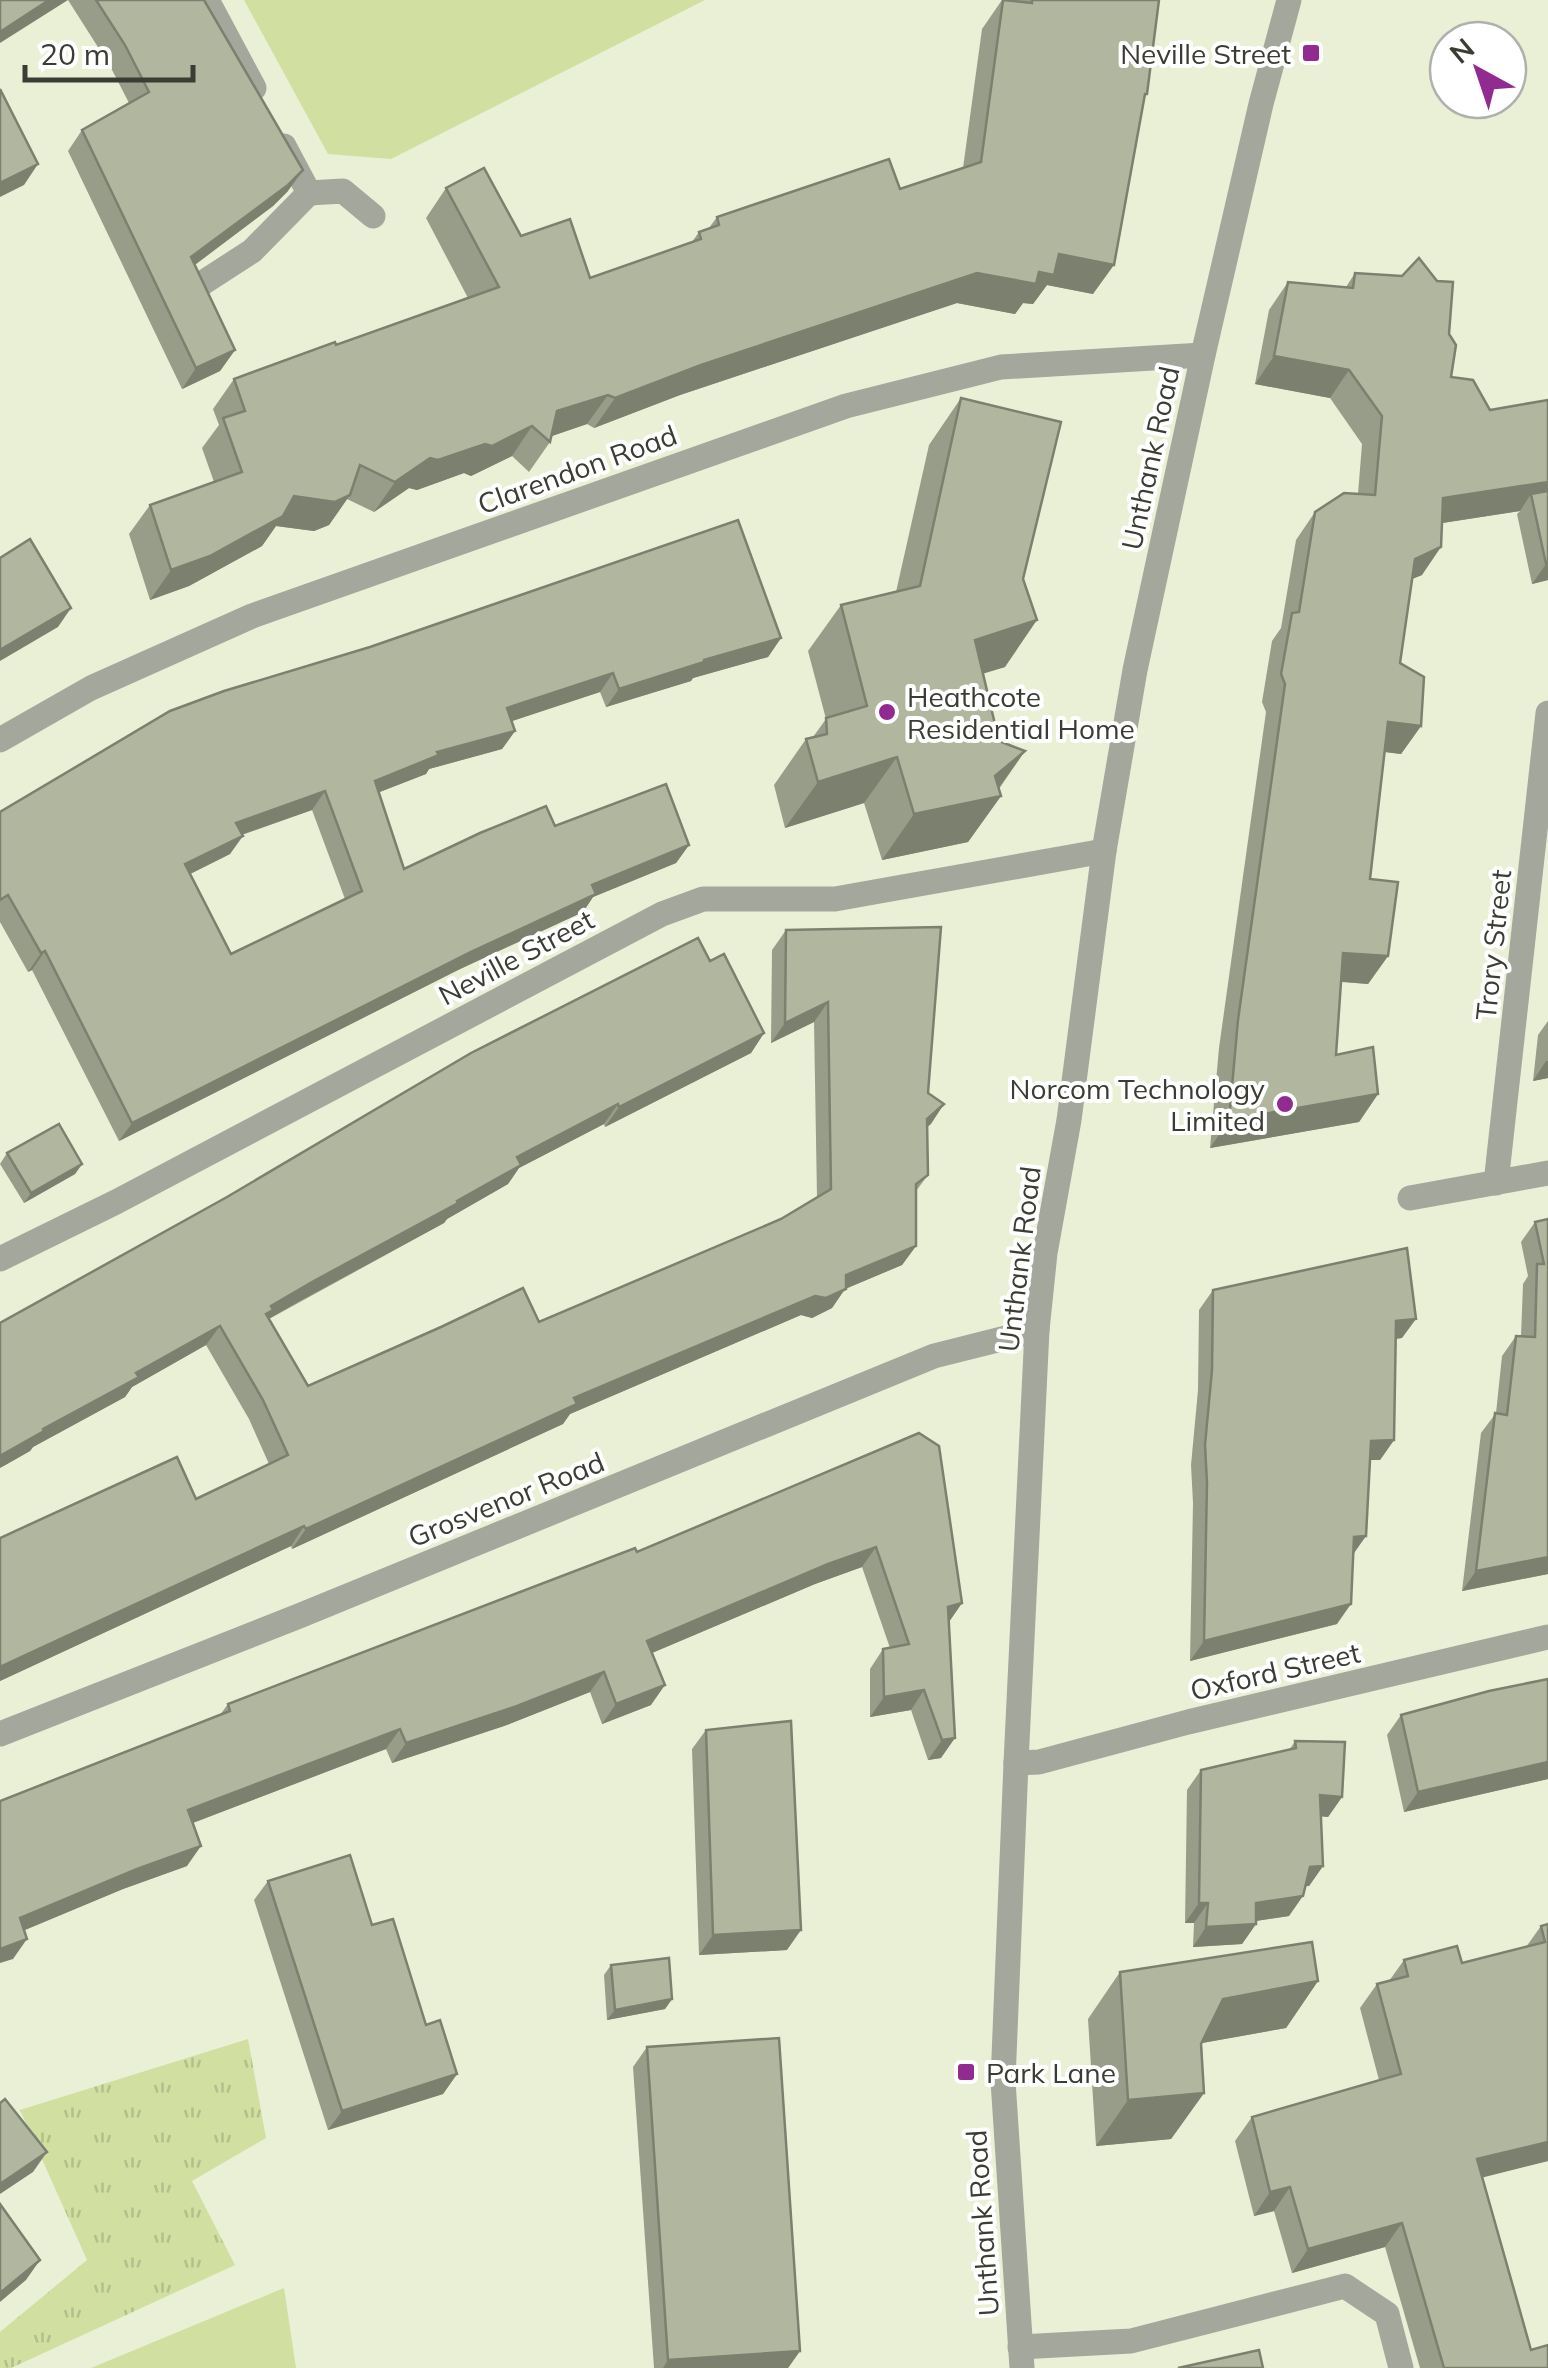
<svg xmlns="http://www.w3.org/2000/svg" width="1548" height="2368" viewBox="0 0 1548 2368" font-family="Mulish,sans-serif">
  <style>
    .grass { fill: url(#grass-tufts) }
    .park { fill: #d1dfa1 }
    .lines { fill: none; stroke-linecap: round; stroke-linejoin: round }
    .minor { stroke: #a4a79c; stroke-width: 25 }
    .wall { fill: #989d89; fill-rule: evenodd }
    .shaded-wall { fill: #7c806f }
    .building { fill: #b1b79f; stroke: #7c806f; stroke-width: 2.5; fill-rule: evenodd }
    .poi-dot { fill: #922b90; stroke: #fff; stroke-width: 4 }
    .labels { text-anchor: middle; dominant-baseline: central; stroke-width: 8; stroke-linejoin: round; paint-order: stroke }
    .poi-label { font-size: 28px; fill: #3a3d33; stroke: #fff; text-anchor: end }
    .street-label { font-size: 28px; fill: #3a3d33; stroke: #fff }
  </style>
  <defs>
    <pattern id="grass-tufts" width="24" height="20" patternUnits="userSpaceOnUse" patternTransform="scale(2.5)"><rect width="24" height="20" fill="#d1dfa1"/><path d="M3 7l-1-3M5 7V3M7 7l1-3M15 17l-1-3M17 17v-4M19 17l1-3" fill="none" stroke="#b4c08b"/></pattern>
  </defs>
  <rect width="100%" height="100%" fill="#eaf0d6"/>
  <polygon class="grass" points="248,2039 266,2138 192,2181 235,2265 11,2368 0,2368 0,2332 87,2260 20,2110"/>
  <g class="park">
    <polygon points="244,0 705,0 391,159 328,154"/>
    <polygon points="284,2288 296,2368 91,2368"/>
  </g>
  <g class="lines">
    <g class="minor">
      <polyline points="207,0 254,88"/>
      <polyline points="309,193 343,191 373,216"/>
      <polyline points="201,284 252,251 309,193 284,146"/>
      <polyline points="0,740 91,688 252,616 846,406 1001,367 1203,355"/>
      <polyline points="1496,1183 1548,713"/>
      <polyline points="1410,1198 1548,1173"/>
      <polyline points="0,1259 116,1202 662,914 703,899 835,899 1104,851"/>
      <polyline points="0,1734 299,1616 934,1356 1037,1330"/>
      <polyline points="1016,1763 1039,1762 1188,1722 1548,1637"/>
      <polyline points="1020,2347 1131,2341 1345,2286 1387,2314 1401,2368"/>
      <polyline points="1022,2368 1003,2081 1016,1763 1037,1330 1045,1253 1069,1120 1104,851 1135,670 1203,355 1261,104 1289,0"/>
    </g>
  </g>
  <g class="wall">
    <polygon points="68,0 204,0 288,191 273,206 195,265 235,350 220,371 182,389 68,151 82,130 129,103 110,66"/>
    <polygon points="1002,0 1159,0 1144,99 1093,294 1047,285 1033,304 1023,303 1015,314 957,303 680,395 594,428 587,424 552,436 550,442 529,472 512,456 471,476 464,473 417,490 409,488 374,512 347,499 329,525 314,531 276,526 262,546 189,586 150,600 129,534 150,505 214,482 202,448 219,425 213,409 234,379 336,345 468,298 426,218 446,188 521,236 590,278 692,242 699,232 709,228 717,217 900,189 963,168 982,29"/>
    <polygon points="1355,273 1449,334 1451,377 1490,410 1548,400 1548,580 1532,584 1517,514 1520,511 1442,523 1422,575 1412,579 1400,663 1421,726 1401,754 1385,752 1370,879 1388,956 1368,984 1341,982 1336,1055 1378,1094 1359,1122 1210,1148 1219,1048 1266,712 1262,702 1272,641 1281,628 1296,540 1315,512 1358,494 1362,444 1330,398 1255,384 1269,310 1288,282 1346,287"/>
    <polygon points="961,398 1023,579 1005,667 983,673 999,741 1025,751 999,789 1001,796 968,842 882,860 864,803 785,828 774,785 806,739 813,737 826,719 808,651 841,605 896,592 929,445"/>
    <path d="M781,638L768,657L693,678L691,681L606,707L600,692L511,721L515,731L502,749L429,769L426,774L379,792L404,869L555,826L689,845L676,863L593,897L583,912L458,970L119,1141L32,970L28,972L0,922V812L34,791ZM312,810L345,899L231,954L190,874L230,854L242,835Z"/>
    <polygon points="786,930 928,1093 944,1104 927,1127 928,1175 916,1191 916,1246 902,1265 845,1289 832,1308 812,1318 801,1315 570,1414 563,1424 292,1549 291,1546 0,1681 0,1538 196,1499 269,1464 249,1419 206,1345 132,1387 125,1397 33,1447 30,1451 0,1468 710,961 764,1033 751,1053 605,1127 604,1124 519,1168 508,1184 447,1219 444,1223 269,1319 308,1386 539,1322 781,1219 817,1198 814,1022 771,1043 772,950"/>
    <polygon points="1548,1021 1548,1078 1533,1081 1538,1035"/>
    <polygon points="7,1153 82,1164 75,1174 24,1203 0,1164"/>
    <polygon points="1548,1219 1548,1574 1462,1591 1481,1433 1496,1413 1502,1356 1516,1336 1521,1336 1523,1284 1528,1276 1521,1242 1535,1222"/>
    <polygon points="1213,1290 1402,1338 1396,1339 1394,1440 1380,1460 1370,1460 1366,1536 1353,1553 1337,1624 1190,1661 1193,1503 1191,1465 1198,1390 1199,1310"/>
    <polygon points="919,1433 962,1603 949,1622 941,1758 928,1760 911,1710 870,1717 870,1669 883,1649 890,1648 862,1567 815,1584 652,1653 651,1705 602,1724 590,1692 504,1726 392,1763 386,1749 193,1823 187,1866 123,1889 24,1930 13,1959 0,1801 220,1715 228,1704 637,1552"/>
    <polygon points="1548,1679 1548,1779 1404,1812 1387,1735 1401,1715"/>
    <polygon points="706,1730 787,1950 699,1955 692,1749"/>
    <polygon points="1295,1741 1342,1797 1328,1817 1321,1816 1323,1866 1309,1886 1305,1886 1289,1916 1256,1921 1256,1924 1242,1944 1193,1947 1194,1923 1185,1923 1187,1790 1201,1770 1290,1749"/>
    <polygon points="268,1881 372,1925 426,2025 457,2074 443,2094 328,2130 254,1900"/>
    <polygon points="1548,1924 1548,2161 1482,2177 1531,2350 1548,2368 1420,2368 1385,2247 1292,2273 1274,2211 1254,2216 1235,2141 1252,2117 1379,2080 1360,2008 1377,1984 1389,1981 1404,1960 1462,1963 1526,1947 1541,1926"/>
    <polygon points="611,1965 672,1999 665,2009 607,2020 604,1975"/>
    <polygon points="1120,1972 1318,1981 1286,2028 1202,2043 1204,2093 1171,2139 1096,2146 1088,2019"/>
    <polygon points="647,2047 800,2351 788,2368 654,2368 633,2067"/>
  </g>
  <g class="shaded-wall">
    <polygon points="49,0 68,0 0,43 0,32"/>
    <polygon points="38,164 24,185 0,197 0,183"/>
    <polygon points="303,170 288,191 273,206 177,278 191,257"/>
    <polygon points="1059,254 1114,265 1093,294 1047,285 1033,304 1023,303 1015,314 957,303 680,395 594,428 615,398 701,365 977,273 1039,272"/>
    <polygon points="235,350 220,371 182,389 196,368"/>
    <polygon points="1274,356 1349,370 1330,398 1255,384"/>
    <polygon points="608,395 587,424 546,438 557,411"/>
    <polygon points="532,426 512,456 471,476 464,473 417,490 409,488 374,512 395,482 430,458"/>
    <polygon points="1548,482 1548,507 1531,494 1520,511 1423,526 1443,498"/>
    <polygon points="350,495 329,525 314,531 276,526 262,546 189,586 150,600 171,570 294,496"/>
    <polygon points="1441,547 1422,575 1395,586 1415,559"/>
    <polygon points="1548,563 1548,580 1532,584 1546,564"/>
    <polygon points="71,608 58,627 0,661 0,650"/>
    <polygon points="1037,620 1005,667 943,686 975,640"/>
    <polygon points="781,638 768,657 693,678 691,681 606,707 619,689 704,660"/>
    <polygon points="613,673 600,692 494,727 507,708"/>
    <polygon points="1388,722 1421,726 1401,754 1369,750"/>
    <polygon points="515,731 502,749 429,769 426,774 362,799 375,781 437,752"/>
    <polygon points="1025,751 992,797 1001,796 968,842 882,860 914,814 995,776"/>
    <polygon points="897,757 864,803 785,828 818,782"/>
    <polygon points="325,791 312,810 223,841 236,823"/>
    <polygon points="243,836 230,854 172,883 185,864"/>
    <polygon points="689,845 676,863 593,897 583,912 458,970 119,1141 132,1123 592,885"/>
    <polygon points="45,951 32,970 28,972 41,953"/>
    <polygon points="1343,953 1388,956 1368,984 1323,980"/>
    <polygon points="828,1002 814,1022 771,1043 785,1023"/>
    <polygon points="764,1033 751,1053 605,1127 619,1107"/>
    <polygon points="1546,1061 1548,1061 1548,1078 1533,1081"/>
    <polygon points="1378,1094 1359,1122 1210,1148 1229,1120"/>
    <polygon points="618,1104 604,1124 519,1168 508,1184 447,1219 444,1223 298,1302 265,1321 259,1330 271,1306 457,1201 517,1157"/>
    <polygon points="944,1104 931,1124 913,1139 927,1119"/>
    <polygon points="82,1164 75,1174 24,1203 31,1193"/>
    <polygon points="916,1246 902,1265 845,1289 832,1308 812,1318 801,1315 570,1414 563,1424 292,1549 306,1529 574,1398 846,1275"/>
    <polygon points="1416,1319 1402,1338 1382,1340 1396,1321"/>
    <polygon points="220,1326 206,1345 132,1387 125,1397 33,1447 30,1451 0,1468 0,1456 136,1373"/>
    <polygon points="1394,1440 1380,1460 1357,1460 1371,1441"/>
    <polygon points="304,1526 291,1546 0,1681 0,1667"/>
    <polygon points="1366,1536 1352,1556 1354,1537"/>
    <polygon points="876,1547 862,1567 815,1584 633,1661 647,1641 828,1564"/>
    <polygon points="1548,1557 1548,1574 1462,1591 1476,1571"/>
    <polygon points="962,1603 948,1623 948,1607"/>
    <polygon points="1351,1604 1337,1624 1190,1661 1204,1641"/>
    <polygon points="604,1672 590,1692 504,1726 392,1763 406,1743"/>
    <polygon points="665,1685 651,1705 602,1724 616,1704"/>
    <polygon points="924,1690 911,1710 870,1717 884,1697"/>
    <polygon points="400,1729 386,1749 174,1830 188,1810"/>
    <polygon points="955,1738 941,1758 928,1760 942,1740"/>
    <polygon points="1548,1762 1548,1779 1404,1812 1418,1792"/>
    <polygon points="1320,1795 1342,1797 1328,1817 1306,1815"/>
    <polygon points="201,1846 187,1866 123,1889 6,1938 20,1918 137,1869"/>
    <polygon points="1323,1866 1309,1886 1296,1887 1310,1867"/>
    <polygon points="1303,1896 1289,1916 1242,1923 1256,1903"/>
    <polygon points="1199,1903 1208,1903 1194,1923 1185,1923"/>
    <polygon points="1256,1924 1242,1944 1193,1947 1206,1927"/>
    <polygon points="801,1930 787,1950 699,1955 713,1935"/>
    <polygon points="27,1939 13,1959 0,1963 0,1949"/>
    <polygon points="1318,1981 1286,2028 1191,2045 1223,1999"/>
    <polygon points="672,1999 665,2009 607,2020 615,2010"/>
    <polygon points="457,2074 443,2094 328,2130 342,2111"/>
    <polygon points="1204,2093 1171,2139 1096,2146 1128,2100"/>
    <polygon points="1548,2142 1548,2161 1461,2183 1477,2159"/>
    <polygon points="47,2152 33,2172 0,2194 0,2184"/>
    <polygon points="1290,2187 1274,2211 1254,2216 1270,2192"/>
    <polygon points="1402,2223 1385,2247 1292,2273 1308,2249"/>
    <polygon points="40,2260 26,2280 0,2302 0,2293"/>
    <polygon points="800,2351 788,2368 663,2368 668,2360"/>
  </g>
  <g class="building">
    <polygon points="0,0 49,0 0,32"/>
    <polygon points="96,0 204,0 303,170 288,185 191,257 235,350 196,368 82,130 149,92 125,45"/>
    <polygon points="1003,0 1032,3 1032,0 1159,0 1147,94 1145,94 1114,265 1059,254 1054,275 1039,272 1036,284 977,273 701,365 615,398 608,395 557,411 550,442 532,426 492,446 485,444 438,460 430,458 395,482 360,465 350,495 335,502 294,496 283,516 210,556 171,570 150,505 242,472 223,418 245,411 234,379 335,342 336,345 499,287 446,188 484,168 521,236 570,219 590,278 701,239 699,232 719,225 717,217 889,159 900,189 981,162"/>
    <polygon points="0,89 38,164 0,183"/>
    <polygon points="1419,258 1437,281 1453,282 1449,334 1456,345 1451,377 1473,380 1490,410 1548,400 1548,482 1443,498 1441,547 1415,559 1400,663 1424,677 1421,726 1388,722 1370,879 1398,882 1388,956 1343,953 1336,1055 1373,1047 1378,1094 1229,1120 1238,1020 1285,684 1281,674 1292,613 1299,612 1315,512 1344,493 1375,495 1382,416 1349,370 1274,356 1288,282 1353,288 1355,273 1402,276"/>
    <polygon points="961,398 1061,422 1023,579 1037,620 975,640 999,741 1025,751 995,776 1001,796 914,814 897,757 818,782 806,739 827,734 826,718 867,706 841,605 920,586"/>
    <polygon points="1548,491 1548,563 1546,564 1531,494"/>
    <path d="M738,520L781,638L704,660V662L619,689L613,673L507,708L515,731L437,752L439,755L375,781L404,869L480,833L546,806L555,826L666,784L689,845L592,885L596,894L471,952L132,1123L45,951L41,953L8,895L0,900V812L170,711L224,691L370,647ZM325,791L362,891L231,954L185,864L243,836L236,823Z"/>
    <polygon points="30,539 71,608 0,650 0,558"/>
    <polygon points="941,927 928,1093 944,1104 927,1119 928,1175 916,1184 916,1246 846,1275 846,1289 826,1298 815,1296 574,1398 577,1404 306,1529 304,1526 0,1667 0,1538 177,1457 196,1499 288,1455 263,1400 220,1326 136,1373 139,1377 43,1429 44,1431 0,1456 0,1323 227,1197 471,1053 698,938 710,961 724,954 764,1033 619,1107 618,1104 517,1157 521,1165 457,1201 458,1203 312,1282 271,1306 273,1310 266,1314 308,1386 441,1327 523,1288 539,1322 781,1219 831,1189 828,1002 785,1023 786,930"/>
    <polygon points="59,1124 82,1164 31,1193 7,1153"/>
    <polygon points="1548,1219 1548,1557 1476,1571 1495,1413 1507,1415 1516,1336 1535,1337 1537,1264 1544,1264 1535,1222"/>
    <polygon points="1407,1248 1416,1319 1396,1321 1394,1440 1371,1441 1366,1536 1354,1537 1351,1604 1204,1641 1207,1483 1205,1445 1212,1370 1213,1290"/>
    <polygon points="919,1433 939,1446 962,1603 948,1607 955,1738 942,1740 924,1690 884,1697 883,1649 909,1644 876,1547 828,1564 647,1641 665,1685 616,1704 604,1672 517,1706 406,1743 400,1729 188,1810 201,1846 137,1869 20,1918 27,1939 0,1949 0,1801 230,1711 228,1704 635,1548 637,1552"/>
    <polygon points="1548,1679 1548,1762 1418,1792 1401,1715 1489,1691"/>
    <polygon points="791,1721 801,1930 713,1935 706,1730"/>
    <polygon points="1295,1741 1345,1742 1342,1797 1320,1795 1323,1866 1310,1867 1303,1896 1256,1903 1256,1924 1206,1927 1208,1903 1199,1903 1201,1770 1296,1748"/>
    <polygon points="350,1855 372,1925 393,1919 426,2025 440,2020 457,2074 342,2111 268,1881"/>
    <polygon points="1548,1924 1548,2142 1477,2159 1531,2350 1548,2345 1548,2368 1444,2368 1402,2223 1308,2249 1290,2187 1270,2192 1252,2117 1401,2074 1377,1984 1408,1976 1404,1960 1457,1946 1462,1963 1545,1942 1541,1926"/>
    <polygon points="1312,1942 1318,1981 1223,1999 1201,2044 1204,2093 1128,2100 1120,1972"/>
    <polygon points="669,1958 672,1999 615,2010 611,1965"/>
    <polygon points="779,2038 800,2351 668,2360 647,2047"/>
    <polygon points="5,2099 47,2152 0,2184 0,2103"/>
    <polygon points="0,2204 40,2260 0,2293"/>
    <polygon points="1259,2350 1263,2368 1178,2368"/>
  </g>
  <g class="poi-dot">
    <rect x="1301" y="43" width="20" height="20" rx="5"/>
    <circle cx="887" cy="712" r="10"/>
    <circle cx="1285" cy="1104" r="10"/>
    <rect x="956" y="2062" width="20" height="20" rx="5"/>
  </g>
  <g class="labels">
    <g class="poi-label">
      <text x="1291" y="53">Neville Street</text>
      <text x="907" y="696" text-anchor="start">Heathcote<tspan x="907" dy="32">Residential Home</tspan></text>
      <text x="1265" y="1088">Norcom Technology<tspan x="1265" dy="32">Limited</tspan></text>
      <text x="986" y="2072" text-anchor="start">Park Lane</text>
    </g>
    <g class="street-label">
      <text transform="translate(1150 458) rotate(-78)">Unthank Road</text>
      <text transform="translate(577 469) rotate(-20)">Clarendon Road</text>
      <text transform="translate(1493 945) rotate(-84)">Trory Street</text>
      <text transform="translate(516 957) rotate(-28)">Neville Street</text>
      <text transform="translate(1019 1259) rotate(-83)">Unthank Road</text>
      <text transform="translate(506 1499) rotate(-22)">Grosvenor Road</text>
      <text transform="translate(1275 1671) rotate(-13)">Oxford Street</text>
      <text transform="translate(982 2223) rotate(-94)">Unthank Road</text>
    </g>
  </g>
  <g transform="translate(1478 70) rotate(320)"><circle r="48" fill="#ffffff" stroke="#b0b1ad" stroke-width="2.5"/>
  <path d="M0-8L18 38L0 25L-18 38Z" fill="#922b90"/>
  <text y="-15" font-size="28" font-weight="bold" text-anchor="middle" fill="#3a3d33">N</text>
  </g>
  <path d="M25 65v15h168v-15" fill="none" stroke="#3a3d33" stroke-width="5"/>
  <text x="40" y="65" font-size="30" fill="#3a3d33" stroke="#ffffff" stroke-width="8" paint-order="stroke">20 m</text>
</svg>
